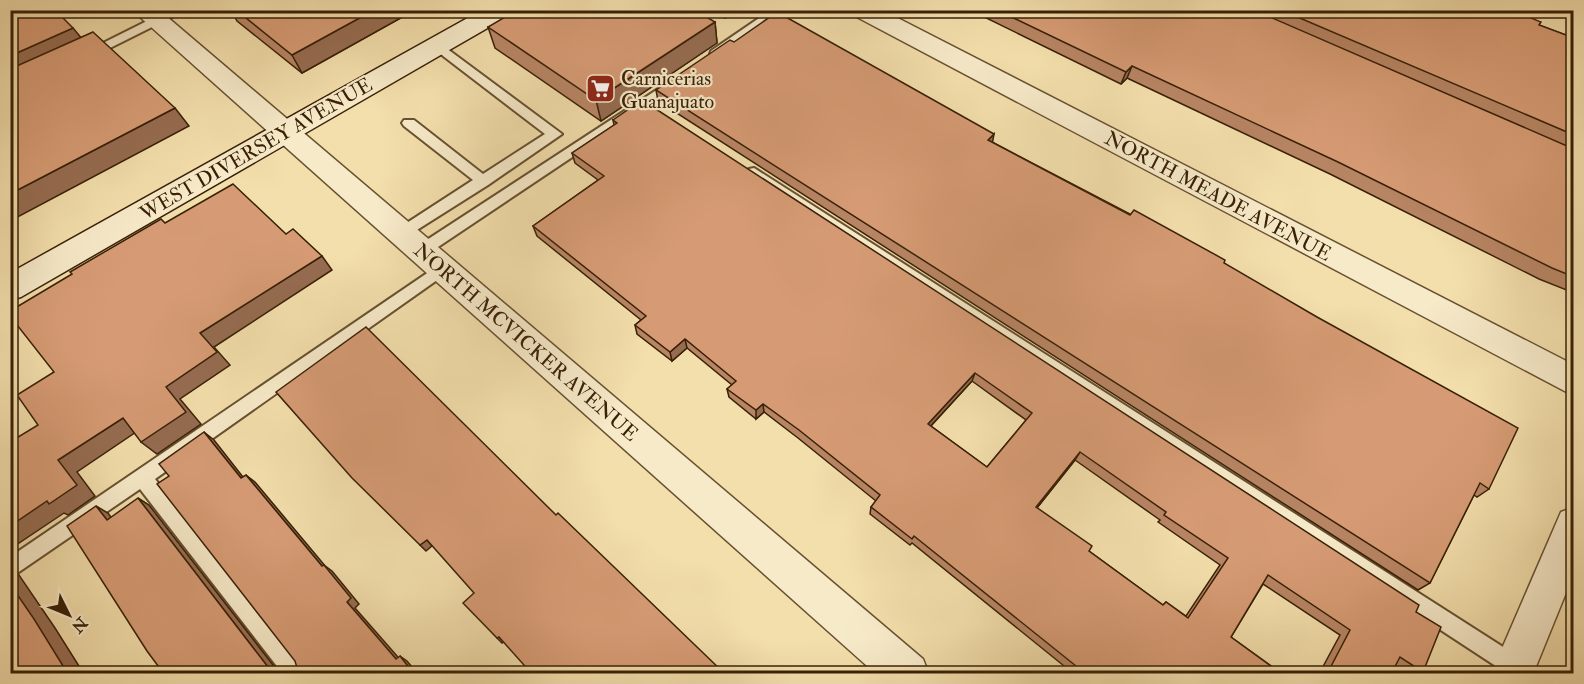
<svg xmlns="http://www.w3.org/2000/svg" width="1584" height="684" viewBox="0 0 1584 684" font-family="'IM FELL Double Pica',serif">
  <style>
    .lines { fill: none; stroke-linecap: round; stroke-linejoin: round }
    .service-casing { stroke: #675030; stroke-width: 4 }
    .minor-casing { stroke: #675030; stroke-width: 3 }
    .secondary-casing { stroke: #382007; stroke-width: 3 }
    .service { fill: #f7eac9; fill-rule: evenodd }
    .minor { fill: #f7eac9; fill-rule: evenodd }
    .secondary { fill: #f7eac9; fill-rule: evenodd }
    .wall { fill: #b88564; stroke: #382007; stroke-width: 1.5; fill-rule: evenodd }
    .shaded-wall { fill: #966c51; stroke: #382007; stroke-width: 1.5 }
    .building { fill: #d69b74; stroke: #382007; stroke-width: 1.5; fill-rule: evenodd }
    .labels { text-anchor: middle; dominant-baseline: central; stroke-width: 4.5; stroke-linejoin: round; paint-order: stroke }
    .poi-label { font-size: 20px; fill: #382007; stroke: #f7eac9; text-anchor: start }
    .street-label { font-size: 20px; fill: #382007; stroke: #f7eac9 }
  </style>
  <rect width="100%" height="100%" fill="#f3dfac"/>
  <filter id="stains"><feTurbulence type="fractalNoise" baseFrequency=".00333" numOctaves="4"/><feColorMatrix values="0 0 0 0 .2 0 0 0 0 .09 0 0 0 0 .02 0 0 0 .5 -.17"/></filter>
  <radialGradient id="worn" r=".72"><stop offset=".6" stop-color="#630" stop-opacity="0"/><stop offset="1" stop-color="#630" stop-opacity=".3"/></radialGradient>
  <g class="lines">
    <defs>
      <g id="service">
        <polygon points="169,10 186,10 92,57 82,57 81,54"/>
        <polygon points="714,10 735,10 725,17"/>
        <polygon points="771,10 786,10 721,57 711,57 710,54 711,51"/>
        <polygon points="438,42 562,134 488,185 401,240 396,238 393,234 396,230 473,180 404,126 402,123 404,120 414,120 483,174 545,134 434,49 432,46"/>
        <polygon points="675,78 682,82 680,85 426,255 416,255 413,251 416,247"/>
        <polygon points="754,168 1525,661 1528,668 1526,674 1508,674 749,177 747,173 749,169"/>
        <polygon points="442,263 447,265 450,269 447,273 155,479 303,667 306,674 283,674 140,489 10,578 10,557"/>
      </g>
      <g id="minor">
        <polygon points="132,10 159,10 923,659 929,674 876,674"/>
        <polygon points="850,10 882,10 1574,365 1574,396 853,15"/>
        <polygon points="1574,507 1574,573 1533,674 1491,674 1561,512"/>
      </g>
      <polygon id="secondary" points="482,10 513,10 510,15 21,297 10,300 10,273"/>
    </defs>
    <use href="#service" class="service-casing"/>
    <use href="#minor" class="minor-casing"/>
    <use href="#secondary" class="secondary-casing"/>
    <use href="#service" class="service"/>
    <use href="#minor" class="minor"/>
    <use href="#secondary" class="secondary"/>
  </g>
  <g class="wall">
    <polygon points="231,10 415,10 302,73 237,21"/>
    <polygon points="970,10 1512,10 1539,25 1574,38 1574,293 1539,279 1330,174 1127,78 1121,84"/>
    <polygon points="715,22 717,43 601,121 495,48 488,27"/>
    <polygon points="734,42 992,142 1224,263 1489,489 1477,497 1474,495 1430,583 1418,590 658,101 656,90"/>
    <path d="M613,120L1416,612L1423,672L1419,674H1406L1395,666L1391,674H1319L1340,635L1263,584L1231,637L1282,674H1074L912,543L910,545L870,514L871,507L876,501L798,438L764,412L756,419L729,397L727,389L732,385L687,348L672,361L637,334L635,325L641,320L537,236L533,226L598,180L575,163L572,153L614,125ZM972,381L1026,420L987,467L931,426ZM1075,460L1160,520L1158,522L1220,565L1186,616L1166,602L1163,605L1089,551L1037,508Z"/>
  </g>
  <g class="shaded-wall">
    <polygon points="374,10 415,10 302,73 292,55"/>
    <polygon points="715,22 717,43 601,121 596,100"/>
    <polygon points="73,28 88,46 10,82 10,56"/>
    <polygon points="1132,66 1127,78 1121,84 1126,72"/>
    <polygon points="175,108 189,126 10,221 10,194"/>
    <polygon points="994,134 992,145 988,140"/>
    <polygon points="322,256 332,270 214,347 230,365 180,399 201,424 157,454 141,442 166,387 200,333"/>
    <polygon points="685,339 687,348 672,361 670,352"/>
    <polygon points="975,373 972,381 925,432 928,424"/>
    <polygon points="763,404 764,412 756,419 756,410"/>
    <polygon points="123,418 139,430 77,472 95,496 68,515 64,513 10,549 10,526 58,460"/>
    <polygon points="204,432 214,440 250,486 241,478"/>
    <polygon points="1080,452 1075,460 1032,514 1036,507"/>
    <polygon points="246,475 255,482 326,567 324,565 332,571 359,604 355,608 404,664 396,659 347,602 322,566"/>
    <polygon points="138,498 149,505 280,674 271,671"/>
    <polygon points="96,506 108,513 118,527 107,520"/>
    <polygon points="427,540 432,546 426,551 420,545"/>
    <polygon points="10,571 19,575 55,628 84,674 68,674 10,584"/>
    <polygon points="499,637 504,642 502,643 497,638"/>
    <polygon points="400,656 407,661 418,674 414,674"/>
  </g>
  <g class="building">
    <polygon points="10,10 55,10 73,28 10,56"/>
    <polygon points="236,10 374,10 292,55"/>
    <polygon points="517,10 695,10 715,22 596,100 488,27"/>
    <polygon points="997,10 1254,10 1574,149 1574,277 1552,268 1338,162 1132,66 1126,72"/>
    <polygon points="1281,10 1512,10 1541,22 1539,25 1574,38 1574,135"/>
    <polygon points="777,12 994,134 988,140 1130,215 1134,210 1225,260 1224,263 1317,317 1518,428 1489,489 1480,483 1430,583 656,90 730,40 734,42"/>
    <polygon points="93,32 175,108 10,194 10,69"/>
    <path d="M642,100L1419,605L1416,612L1441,627L1423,672L1400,657L1391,674H1327L1350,630L1268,575L1231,637L1282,674H1086L914,536L912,539L871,507L880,495L799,430L763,404L756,410L727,389L736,381L685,339L670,352L635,325L646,316L533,226L604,176L572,153L617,123L613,120ZM975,373L1032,413L987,467L928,424ZM1080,452L1166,512L1164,515L1228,558L1188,618L1166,602L1163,605L1089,551L1092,546L1036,507Z"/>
    <polygon points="233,184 286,234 293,229 322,256 200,333 217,352 166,387 186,412 141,442 123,418 58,460 77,485 49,504 47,501 10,526 10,442 38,425 17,395 54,372 10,316 10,311 72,274 70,272 161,219 165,223"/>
    <polygon points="366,327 556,515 558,513 725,674 532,674 499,637 497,638 463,603 474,593 427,540 420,545 352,478 276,392"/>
    <polygon points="204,432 241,478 246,475 322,566 324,565 351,598 347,602 396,659 400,656 414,674 164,674 147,651 67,526 96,506 107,520 138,498 271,671 298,671 295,661 157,484 169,476 159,464"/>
    <polygon points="10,584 34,619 68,674 10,674"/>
  </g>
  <defs>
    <symbol id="supermarket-square" viewBox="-11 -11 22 22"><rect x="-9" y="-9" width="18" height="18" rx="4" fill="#8f2418" stroke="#f7eac9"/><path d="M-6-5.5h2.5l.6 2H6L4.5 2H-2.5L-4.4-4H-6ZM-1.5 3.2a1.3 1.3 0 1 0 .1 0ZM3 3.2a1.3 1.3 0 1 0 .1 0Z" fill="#fff"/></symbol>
  </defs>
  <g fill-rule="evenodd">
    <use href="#supermarket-square" x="584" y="72" width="33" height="33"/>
  </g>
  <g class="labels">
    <g class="poi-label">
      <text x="621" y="78">Carnicerias<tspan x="621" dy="23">Guanajuato</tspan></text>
    </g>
    <g class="street-label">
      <text transform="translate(256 149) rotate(-30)">WEST DIVERSEY AVENUE</text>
      <text transform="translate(1218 196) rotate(28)">NORTH MEADE AVENUE</text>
      <text transform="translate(526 342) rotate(41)">NORTH MCVICKER AVENUE</text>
    </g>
  </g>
  <rect width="1584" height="684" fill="none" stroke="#f3dfac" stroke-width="36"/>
  <rect x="12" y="12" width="1560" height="660" fill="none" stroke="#382007" stroke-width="3"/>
  <rect x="18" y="18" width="1548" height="648" fill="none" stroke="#382007" stroke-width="1.5"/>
  <g transform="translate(69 615) rotate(133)" stroke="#f7eac9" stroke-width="4.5" paint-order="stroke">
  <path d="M0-4.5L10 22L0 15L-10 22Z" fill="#382007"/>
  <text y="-9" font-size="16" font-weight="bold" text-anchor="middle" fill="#382007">N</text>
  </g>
  <rect width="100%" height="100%" filter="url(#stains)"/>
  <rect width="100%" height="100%" fill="url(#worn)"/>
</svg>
